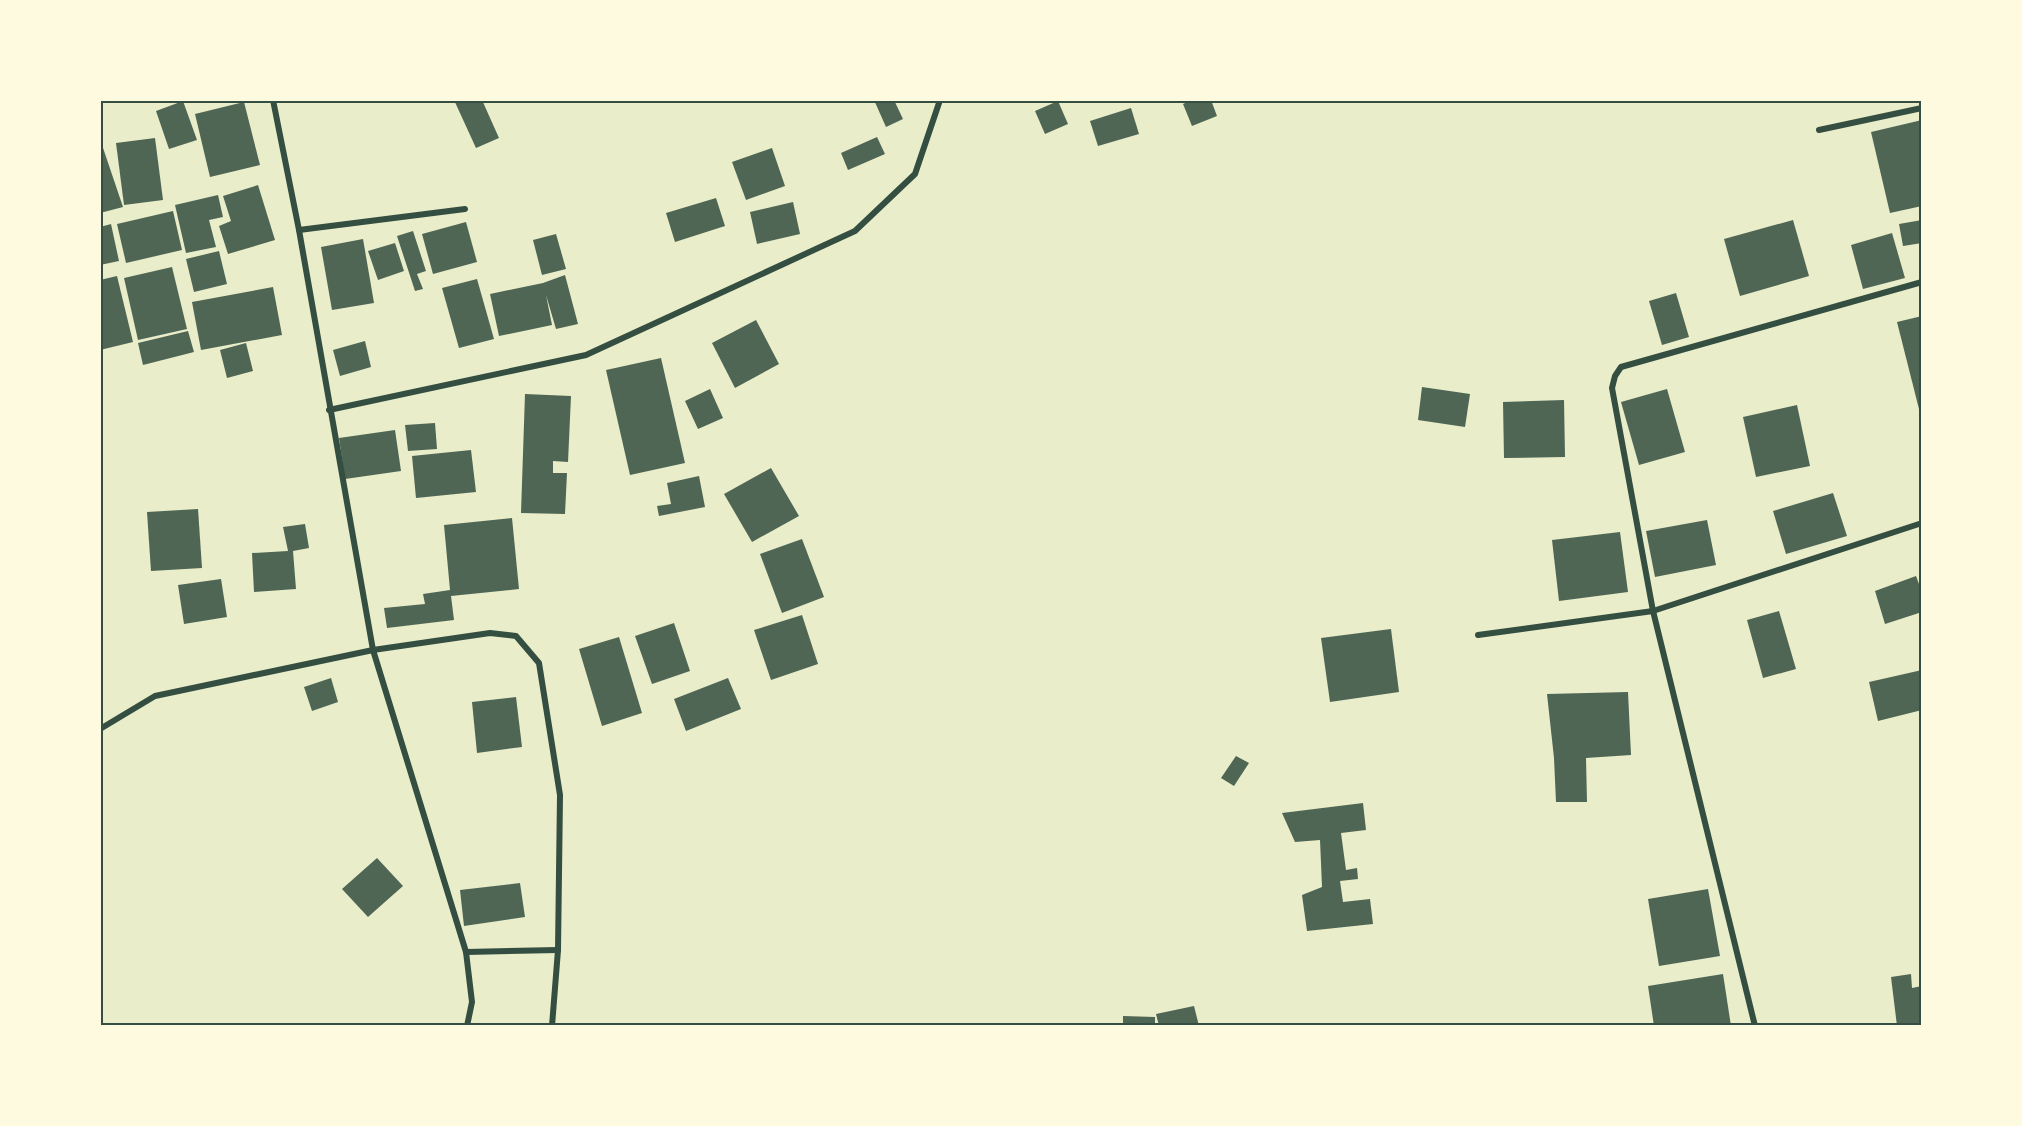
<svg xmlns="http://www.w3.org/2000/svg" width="2022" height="1126" viewBox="0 0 2022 1126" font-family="'Noto Sans',sans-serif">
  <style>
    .building { fill: #4f6655 }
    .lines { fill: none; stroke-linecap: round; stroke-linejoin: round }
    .minor { stroke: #344e41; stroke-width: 6 }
    .neatline { fill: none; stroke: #344e41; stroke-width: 2 }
  </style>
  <rect width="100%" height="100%" fill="#e9edc9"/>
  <g class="building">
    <polygon points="454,100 482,100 499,138 476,148"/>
    <polygon points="874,100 894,100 903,119 886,127"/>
    <polygon points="1192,100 1211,100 1217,116 1192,126 1183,104"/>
    <polygon points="183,101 197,140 169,149 156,111"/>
    <polygon points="1058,101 1068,124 1045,134 1035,111"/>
    <polygon points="244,102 260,165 210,177 195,114"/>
    <polygon points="1131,108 1139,134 1098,146 1090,121"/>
    <polygon points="1922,120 1922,206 1890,213 1871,132"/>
    <polygon points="877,137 885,154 848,170 841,153"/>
    <polygon points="155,138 163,200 124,205 116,143"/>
    <polygon points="100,139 123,207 100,213"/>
    <polygon points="772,148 785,186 746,200 732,162"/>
    <polygon points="258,185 275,240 228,254 219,226 231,221 223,196"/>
    <polygon points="218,195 223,217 209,220 216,247 186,253 175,205"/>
    <polygon points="716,198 725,226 675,242 666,213"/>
    <polygon points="793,202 800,234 757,244 750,212"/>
    <polygon points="173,211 182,250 126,263 117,224"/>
    <polygon points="1793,220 1809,276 1740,296 1724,239"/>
    <polygon points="1922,220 1922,243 1903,246 1899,224"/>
    <polygon points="466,222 477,262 433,274 422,234"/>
    <polygon points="111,224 119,261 100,265 100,227"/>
    <polygon points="413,231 426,271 417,274 423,289 415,291 397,236"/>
    <polygon points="1892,233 1905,278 1863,289 1851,245"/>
    <polygon points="556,234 566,269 542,275 533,240"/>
    <polygon points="363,239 374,303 332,310 321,247"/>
    <polygon points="395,243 404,271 378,280 368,251"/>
    <polygon points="219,251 227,284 194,292 186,259"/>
    <polygon points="172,267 187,329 138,340 124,278"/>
    <polygon points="565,275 578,324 556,329 546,295 552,325 499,336 490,294 543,283"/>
    <polygon points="117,276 133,342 100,350 100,280"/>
    <polygon points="477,279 494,339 459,348 442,288"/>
    <polygon points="273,287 282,335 201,350 192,302"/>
    <polygon points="1676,293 1689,337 1662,345 1649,301"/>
    <polygon points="1922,316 1922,417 1921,417 1897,322"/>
    <polygon points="756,320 779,364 735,388 712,343"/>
    <polygon points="188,331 194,352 143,365 138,343"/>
    <polygon points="365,341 371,367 340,376 333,350"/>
    <polygon points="246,343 253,371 227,378 220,350"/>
    <polygon points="661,358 685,463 630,475 606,370"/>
    <polygon points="1422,387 1470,394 1465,427 1418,420"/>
    <polygon points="710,389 723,418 698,429 685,401"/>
    <polygon points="1667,389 1685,452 1639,465 1621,402"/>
    <polygon points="525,394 571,396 568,462 553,461 553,473 567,473 565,514 521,513"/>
    <polygon points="1564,400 1565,457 1504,458 1503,402"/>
    <polygon points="1797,405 1810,466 1756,477 1743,417"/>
    <polygon points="435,423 437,449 408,451 405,425"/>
    <polygon points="395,430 401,471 345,479 339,438"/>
    <polygon points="471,450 476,492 416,498 412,456"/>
    <polygon points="771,468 799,516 752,542 724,494"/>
    <polygon points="699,476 705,507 659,516 657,506 671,504 667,483"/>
    <polygon points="1833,493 1847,536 1786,554 1773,511"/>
    <polygon points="198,509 202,568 151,571 147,512"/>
    <polygon points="512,518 519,589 451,596 454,620 387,628 384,608 425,604 423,594 450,590 444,525"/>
    <polygon points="1707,520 1716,565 1655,577 1646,531"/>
    <polygon points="305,524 309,548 293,551 296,589 254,592 252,553 288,551 283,527"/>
    <polygon points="1620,532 1628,592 1559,601 1552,540"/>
    <polygon points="802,539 824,597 782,613 760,554"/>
    <polygon points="1916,576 1922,592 1922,612 1885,624 1875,591"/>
    <polygon points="221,579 227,617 184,624 178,585"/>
    <polygon points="1779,611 1796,669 1763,678 1747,620"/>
    <polygon points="802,615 818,664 771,680 754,630"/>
    <polygon points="674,623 690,671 652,684 635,636"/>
    <polygon points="1391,629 1399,692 1330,702 1321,638"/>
    <polygon points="619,637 642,713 602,726 579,649"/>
    <polygon points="1922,670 1922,710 1878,721 1869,682"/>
    <polygon points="331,678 338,702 312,711 304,687"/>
    <polygon points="728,678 741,709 686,731 674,699"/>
    <polygon points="1628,692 1631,755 1586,758 1587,802 1556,802 1554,758 1547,694"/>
    <polygon points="516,697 522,747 477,753 472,702"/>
    <polygon points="1236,756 1249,763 1234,786 1221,778"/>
    <polygon points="1363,803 1366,830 1341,833 1346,870 1357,868 1358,879 1340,881 1343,902 1370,899 1373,924 1307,931 1302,895 1322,887 1320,840 1295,842 1282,813"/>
    <polygon points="377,858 403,886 368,917 342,889"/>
    <polygon points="520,883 525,917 464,926 460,890"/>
    <polygon points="1708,889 1720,956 1659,966 1648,899"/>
    <polygon points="1723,974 1731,1026 1654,1026 1648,986"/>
    <polygon points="1911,974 1912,988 1922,986 1922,1023 1897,1026 1891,977"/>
    <polygon points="1194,1006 1199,1026 1159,1026 1156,1014"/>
    <polygon points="1123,1016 1155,1017 1155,1026 1123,1026"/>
  </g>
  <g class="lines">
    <g class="minor">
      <polyline points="273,100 299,230 373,650 466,952 472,1002 467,1026"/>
      <polyline points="1819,130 1922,108"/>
      <polyline points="299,230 465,209"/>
      <polyline points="329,410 586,355 855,231 915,174 940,100"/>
      <polyline points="1478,635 1653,611 1922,523"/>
      <polyline points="100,729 155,696 373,650 490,633 516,636 539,663 560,795 558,950 552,1026"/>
      <polyline points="466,952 558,950"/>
      <polyline points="1755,1026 1653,611 1612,388 1615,376 1621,367 1922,282"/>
    </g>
  </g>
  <rect width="2022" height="1126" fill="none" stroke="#fefae0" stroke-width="204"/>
  <rect x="102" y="102" width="1818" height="922" class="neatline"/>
</svg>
